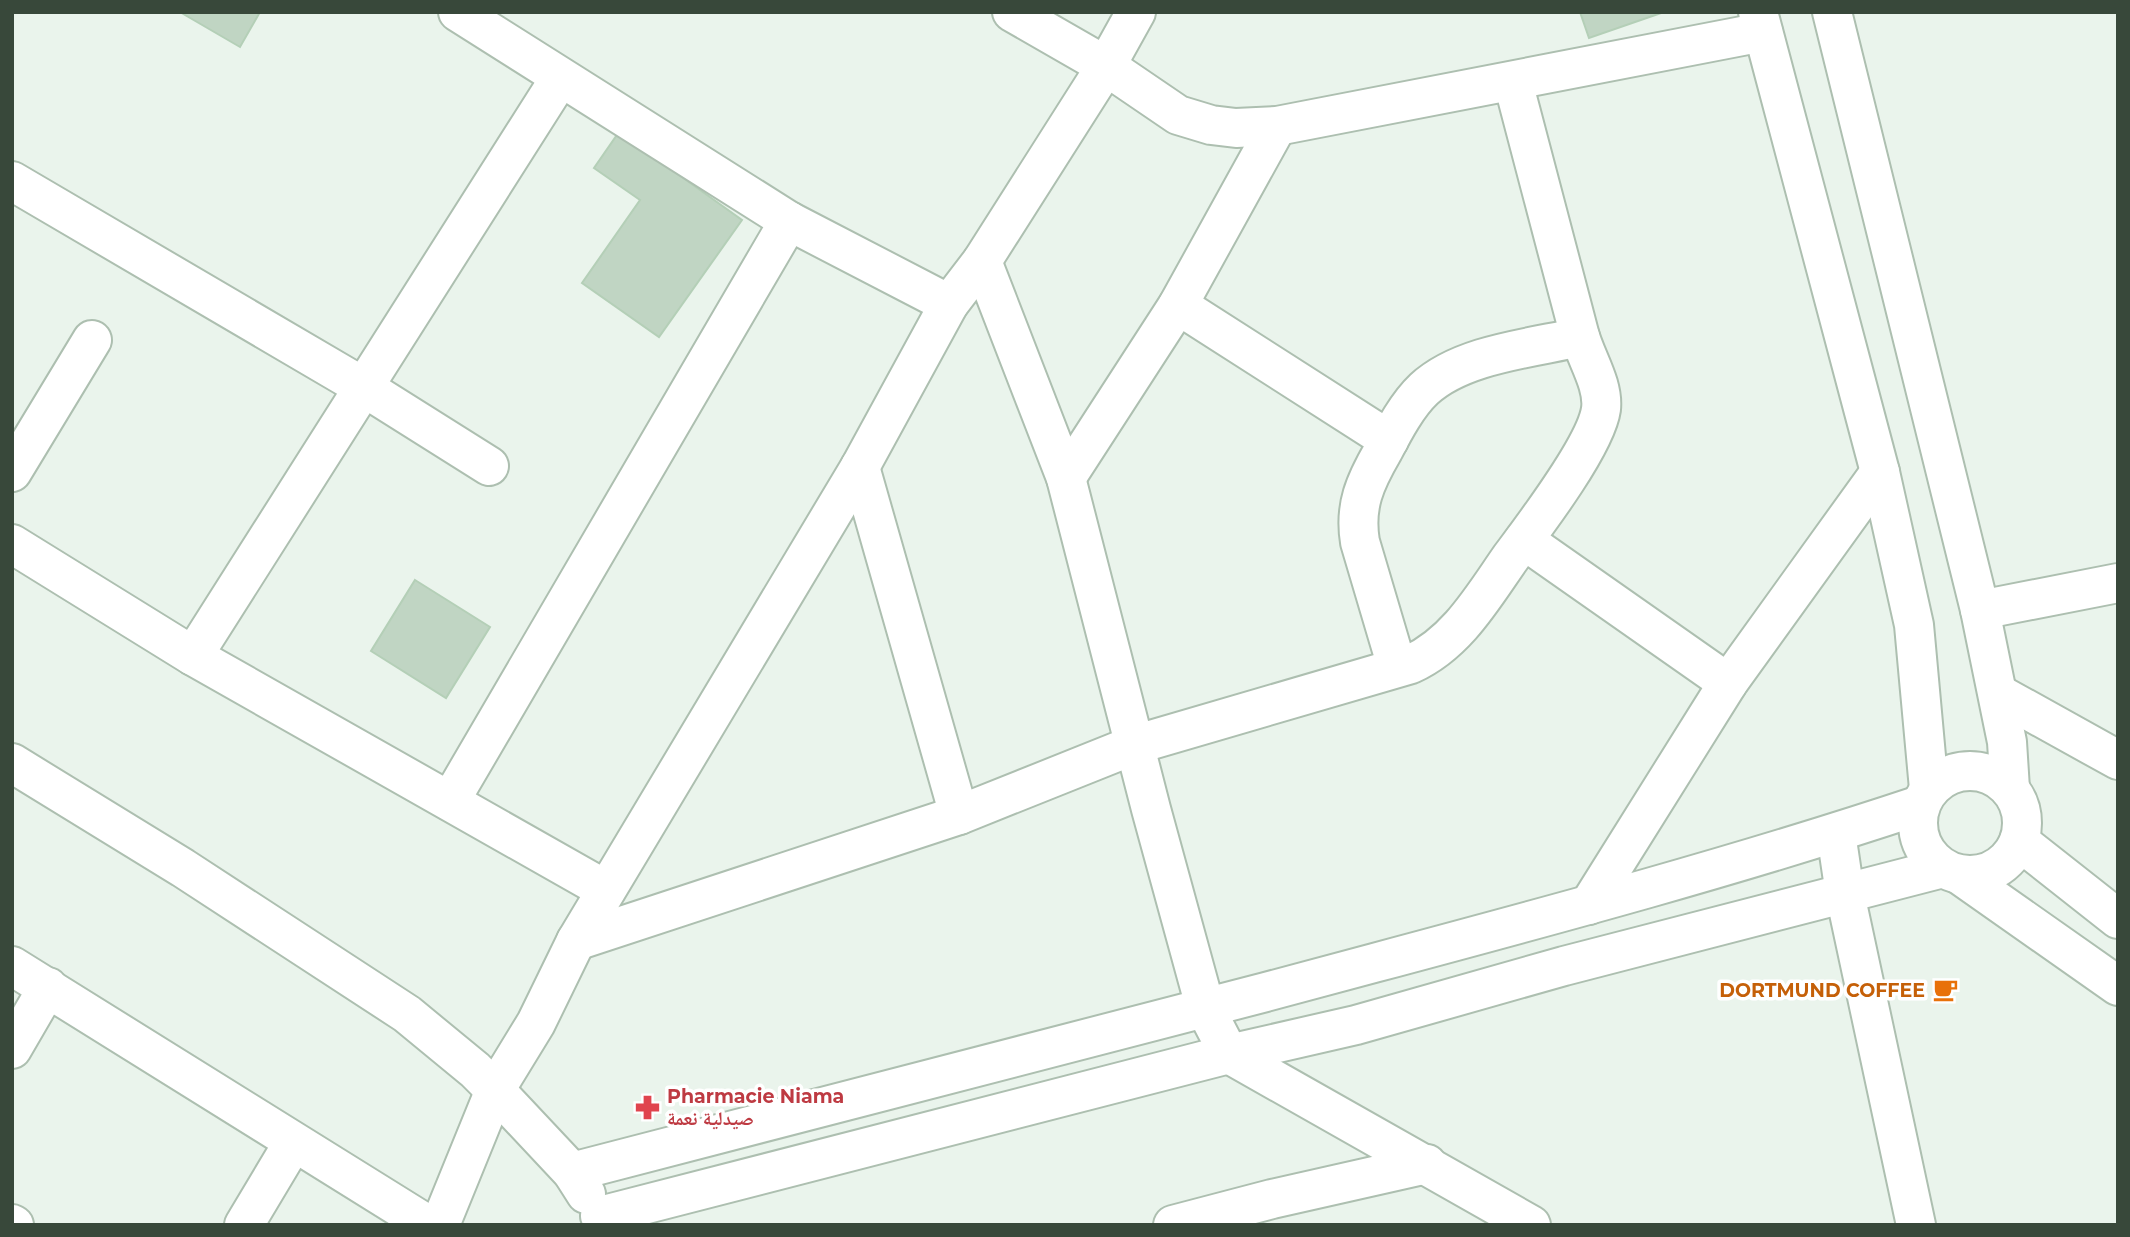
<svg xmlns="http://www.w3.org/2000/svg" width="2130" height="1237" viewBox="0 0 2130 1237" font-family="Montserrat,'Noto Naskh Arabic',sans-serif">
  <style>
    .building { fill: #c0d5c3; stroke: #b4cfb7; stroke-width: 2 }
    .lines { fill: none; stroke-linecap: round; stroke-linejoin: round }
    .street-casing { stroke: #adbfb0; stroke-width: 42 }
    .street { stroke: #fff; stroke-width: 38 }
    .labels { text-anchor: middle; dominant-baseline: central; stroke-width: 7; stroke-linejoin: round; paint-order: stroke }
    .food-label { font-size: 19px; font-weight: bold; fill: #c56008; stroke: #fff; text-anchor: end }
    .health-label { font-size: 19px; font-weight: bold; fill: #be3a42; stroke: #fff; text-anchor: start }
  </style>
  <rect width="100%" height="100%" fill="#eaf4ec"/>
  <g class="building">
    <polygon points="180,12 260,12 240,47"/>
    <polygon points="1580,12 1664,12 1589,38"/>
    <polygon points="619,132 742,220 659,337 582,283 640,200 594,168"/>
    <polygon points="415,580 490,627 446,698 371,651"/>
  </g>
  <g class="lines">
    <defs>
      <g id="street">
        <polyline points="458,12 789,221 949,304"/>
        <polyline points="1012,12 1106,66 1178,115 1211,125 1236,128 1277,126 1763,32"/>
        <polyline points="1758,12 1880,472 1914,625 1929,789"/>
        <polyline points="1832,12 1980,610 2007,742 2010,789"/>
        <polyline points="12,181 365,388 489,466"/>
        <polyline points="982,261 1066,478 1151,809 1206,1010 1229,1054 1531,1225"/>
        <polyline points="1178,305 1389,440"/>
        <polyline points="860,467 959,815"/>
        <polyline points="12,472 92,340"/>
        <polyline points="1066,478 1178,305 1277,126"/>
        <polyline points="1524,540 1728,683"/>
        <polyline points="12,544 193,656 606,890"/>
        <polyline points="1980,610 2118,583"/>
        <polyline points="193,656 560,78"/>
        <path d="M1397,667L1360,542C1354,506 1365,482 1383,451C1394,430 1407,405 1424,389C1462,354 1532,348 1580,337"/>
        <polyline points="1999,694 2118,760"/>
        <polyline points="12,763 183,868 407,1014 475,1070 495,1090 572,1172 586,1194"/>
        <circle cx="1970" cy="823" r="52"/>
        <polyline points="450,801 789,221"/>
        <polyline points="1836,833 1845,894 1916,1225"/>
        <polyline points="2019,841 2118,919"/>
        <polyline points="1960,875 2118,986"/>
        <polyline points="1589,905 1728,683 1880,472"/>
        <path d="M576,941L959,815L1134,745L1411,664C1457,643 1483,597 1511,557C1535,525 1596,445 1601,409C1604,384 1585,357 1579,333C1557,250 1535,166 1513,82"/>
        <polyline points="12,966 428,1225"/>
        <polyline points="12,1049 48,987"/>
        <path d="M572,1172C839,1104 1107,1035 1374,963C1557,914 1740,865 1920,805"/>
        <polyline points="600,1216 1229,1054 1356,1025 1564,966 1943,868"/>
        <polyline points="12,1224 14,1225"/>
        <polyline points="244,1225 293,1143"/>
        <polyline points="440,1225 495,1090 536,1023 576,941 860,467 949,304 982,261 1106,66 1136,12"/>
        <polyline points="1173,1225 1272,1199 1427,1164"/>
      </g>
    </defs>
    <use href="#street" class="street-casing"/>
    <use href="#street" class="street"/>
  </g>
  <defs>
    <symbol id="cafe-bare" viewBox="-9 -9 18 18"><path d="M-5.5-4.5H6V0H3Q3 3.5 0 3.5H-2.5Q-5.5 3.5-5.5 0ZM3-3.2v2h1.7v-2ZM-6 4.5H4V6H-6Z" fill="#e8710a" stroke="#fff" stroke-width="2.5" paint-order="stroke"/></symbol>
    <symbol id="pharmacy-bare" viewBox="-9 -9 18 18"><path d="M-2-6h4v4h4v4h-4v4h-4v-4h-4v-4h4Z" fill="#e0444e" stroke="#fff" stroke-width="2.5" paint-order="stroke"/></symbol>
  </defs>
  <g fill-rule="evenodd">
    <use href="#cafe-bare" x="1928" y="972" width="35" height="35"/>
    <use href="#pharmacy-bare" x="630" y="1090" width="35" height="35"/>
  </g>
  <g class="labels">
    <g class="food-label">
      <text x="1925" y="990">DORTMUND COFFEE</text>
    </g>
    <g class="health-label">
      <text x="667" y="1096">Pharmacie Niama<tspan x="667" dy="22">صيدلية نعمة</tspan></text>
    </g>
  </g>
  <rect width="2130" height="1237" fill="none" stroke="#38483a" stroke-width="28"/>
</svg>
